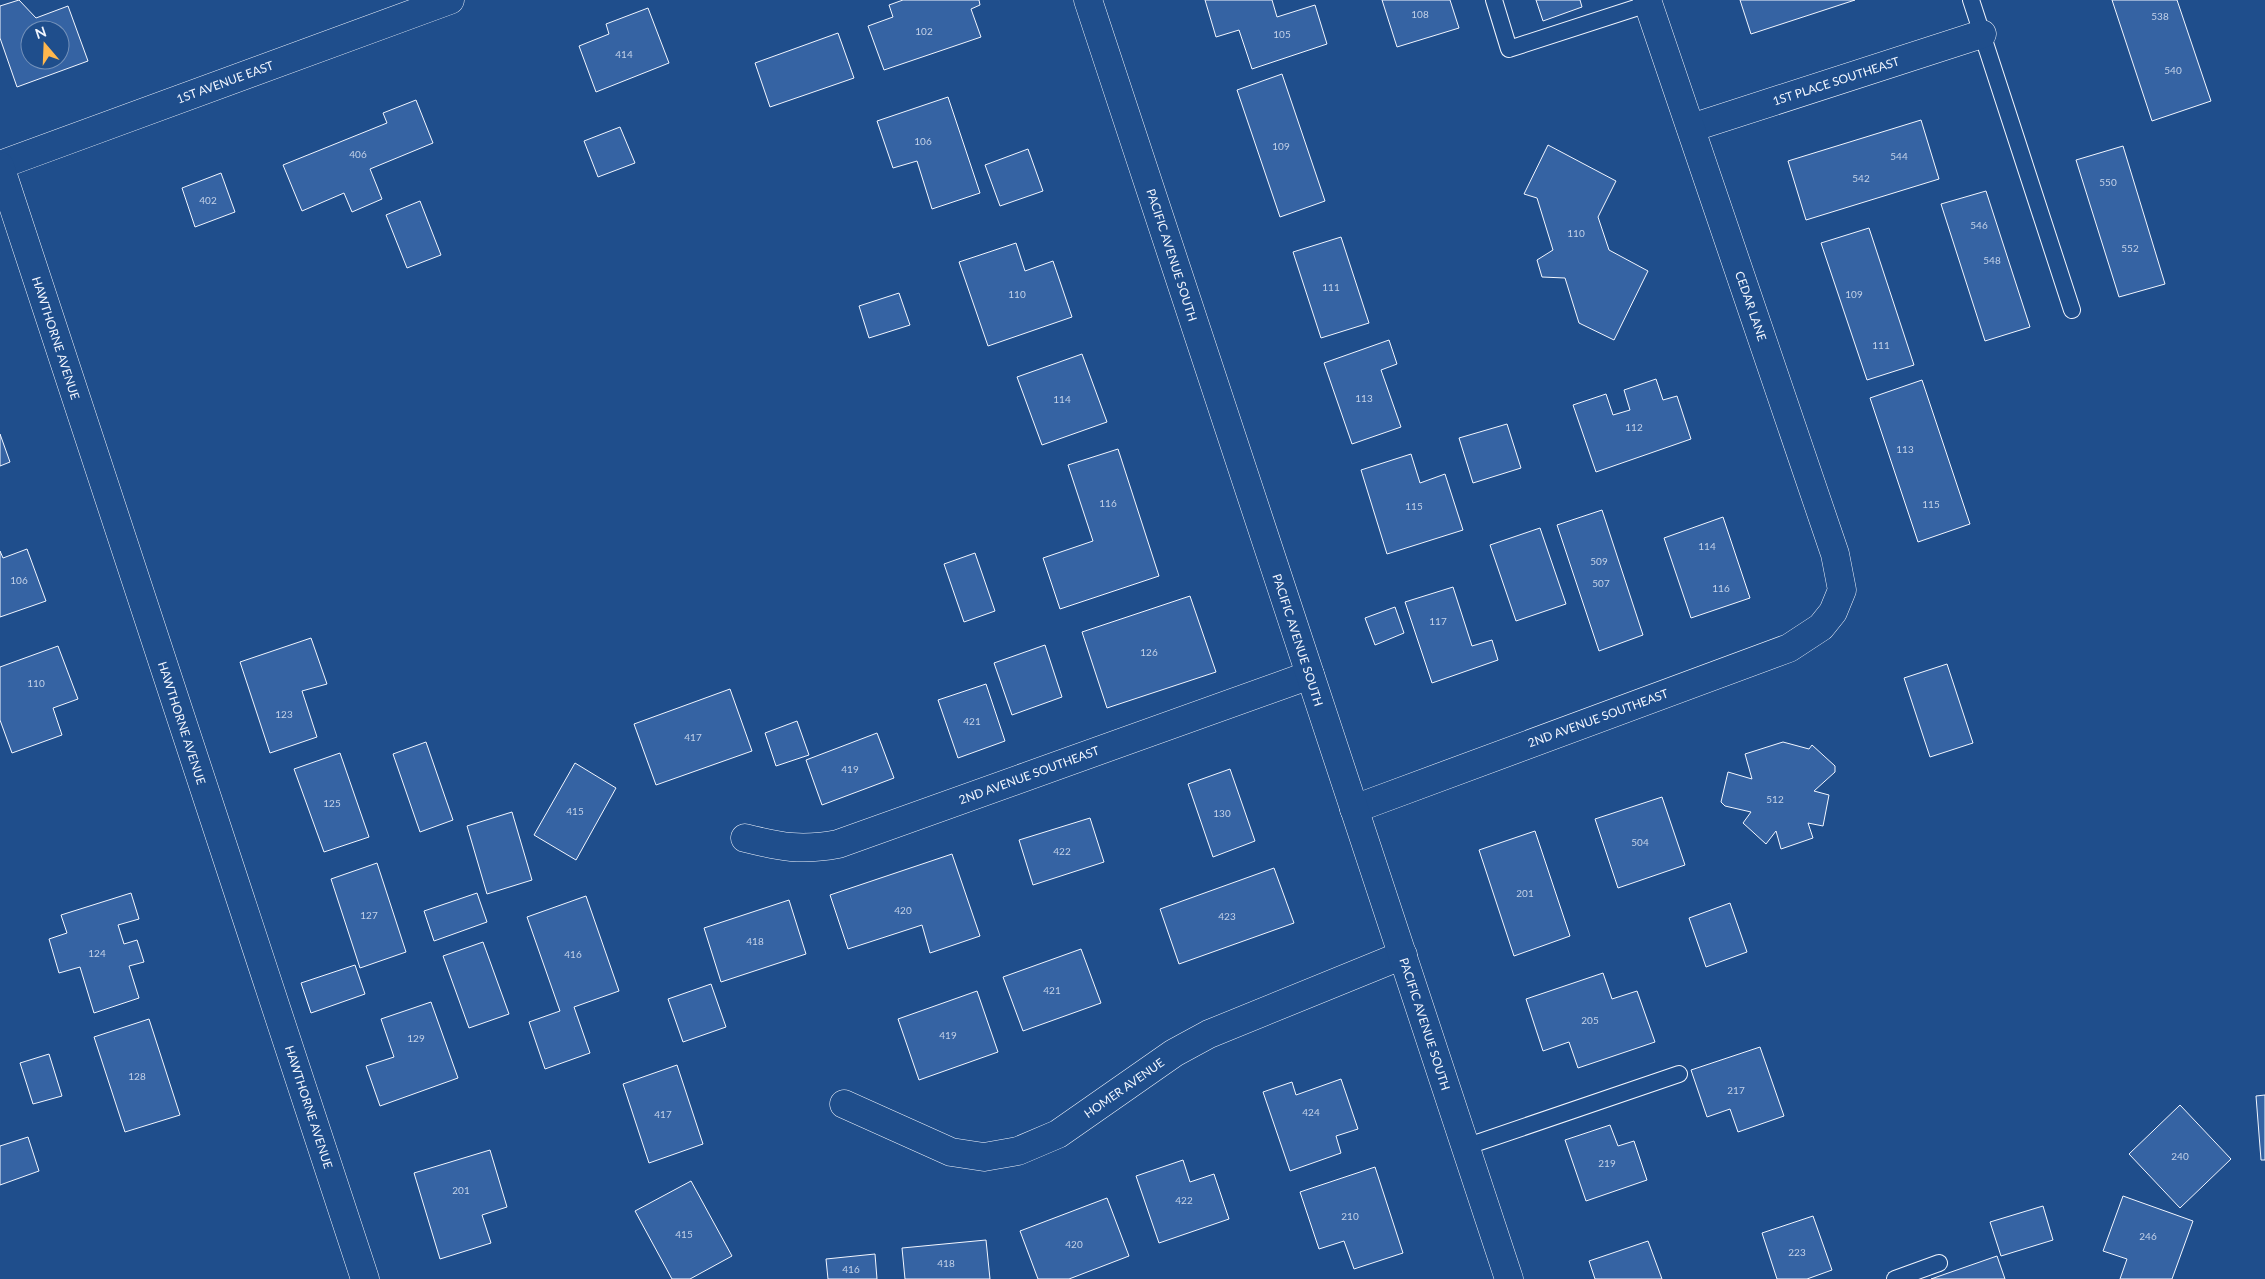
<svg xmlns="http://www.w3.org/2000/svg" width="2265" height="1279" viewBox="0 0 2265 1279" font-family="Lato,sans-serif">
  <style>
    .building { fill: #3563a3; stroke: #f2f6ff; fill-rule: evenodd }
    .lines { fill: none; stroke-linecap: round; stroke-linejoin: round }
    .lane-casing { stroke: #f2f6ff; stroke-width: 18 }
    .street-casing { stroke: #f2f6ff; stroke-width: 29 }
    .secondary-casing { stroke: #f2f6ff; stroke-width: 29 }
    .lane { stroke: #1f4e8c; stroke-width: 16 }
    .street { stroke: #1f4e8c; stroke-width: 28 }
    .secondary { stroke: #1f4e8c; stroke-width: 28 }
    .labels { text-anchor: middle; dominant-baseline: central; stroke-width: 4; stroke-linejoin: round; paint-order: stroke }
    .number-label { font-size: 10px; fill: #c3d1e8 }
    .street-label { font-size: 12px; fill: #f2f6ff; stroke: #1f4e8c }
  </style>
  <rect width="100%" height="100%" fill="#1f4e8c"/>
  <g class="building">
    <path d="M19,0L36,18L68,6L88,61L17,87L0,38V6ZM30,30H60V60H30Z"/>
    <polygon points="903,0 979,0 980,5 971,9 981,37 884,70 868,26 893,17 889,5"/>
    <polygon points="1205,0 1272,0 1277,17 1315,5 1327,44 1252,69 1239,30 1216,37"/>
    <polygon points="1382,0 1450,0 1459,28 1397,47"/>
    <polygon points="1536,0 1580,0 1582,7 1543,21"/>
    <polygon points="1740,0 1855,0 1751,34"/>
    <polygon points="2112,0 2177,0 2211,101 2152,121"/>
    <polygon points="648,8 669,63 596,92 579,46 609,34 606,24"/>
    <polygon points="838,33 854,78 770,107 755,63"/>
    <polygon points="1282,74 1325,201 1280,217 1237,90"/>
    <polygon points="948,97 980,193 932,209 917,161 893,168 877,121"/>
    <polygon points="416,100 433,143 370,169 382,199 352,212 344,193 302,211 283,165 387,123 383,113"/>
    <polygon points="1921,120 1939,179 1806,220 1788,161"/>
    <polygon points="620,127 635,163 598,177 584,141"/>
    <polygon points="1548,145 1616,181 1598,217 1609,250 1648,271 1614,340 1579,323 1565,278 1542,277 1537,260 1553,250 1537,198 1524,194"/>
    <polygon points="2123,146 2165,284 2119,297 2076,160"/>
    <polygon points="1028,149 1043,191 1000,206 985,165"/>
    <polygon points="221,173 235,212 195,227 182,188"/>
    <polygon points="1986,191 2030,327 1985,341 1941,204"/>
    <polygon points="420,201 441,255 407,268 386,215"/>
    <polygon points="1869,228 1914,365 1867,380 1821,243"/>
    <polygon points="1341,237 1369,323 1321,338 1293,252"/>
    <polygon points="1016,243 1025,271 1053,261 1072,317 988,346 959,262"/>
    <polygon points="899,293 910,325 869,338 859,306"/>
    <polygon points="1389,340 1397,364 1381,370 1401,427 1352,444 1324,363"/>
    <polygon points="1082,354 1107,422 1042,445 1017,377"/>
    <polygon points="1656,379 1663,400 1677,396 1691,439 1596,472 1573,405 1606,394 1613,415 1630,410 1624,390"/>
    <polygon points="1922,380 1970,524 1918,542 1870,398"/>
    <polygon points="1507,424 1521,468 1473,483 1459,438"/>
    <polygon points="0,434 10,462 0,466"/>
    <polygon points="1118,449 1159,576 1060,609 1043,558 1093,541 1068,465"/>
    <polygon points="1411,454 1420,483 1445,474 1463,530 1387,554 1361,470"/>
    <polygon points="1602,510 1643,635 1599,651 1557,525"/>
    <polygon points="1723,517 1750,598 1691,618 1664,538"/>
    <polygon points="1540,528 1566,604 1516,621 1490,545"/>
    <polygon points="27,549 46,601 0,617 0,551 3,558"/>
    <polygon points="975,553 995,611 964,622 944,564"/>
    <polygon points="1453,587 1472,646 1492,640 1498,660 1432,683 1405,602"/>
    <polygon points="1190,596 1216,672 1107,708 1082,632"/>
    <polygon points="1395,607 1404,633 1375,645 1365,618"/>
    <polygon points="311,638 327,684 302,691 317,737 270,753 240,662"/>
    <polygon points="1045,645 1062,697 1012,715 994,663"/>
    <polygon points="58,646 78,699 53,708 62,735 12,753 0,720 0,667"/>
    <polygon points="1947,664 1973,743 1930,757 1904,678"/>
    <polygon points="986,684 1005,741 958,758 938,700"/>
    <polygon points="730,689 752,751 656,785 634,724"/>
    <polygon points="797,721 809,755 776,766 765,733"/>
    <polygon points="877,733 894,778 822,805 806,760"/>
    <polygon points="426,742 453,820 420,832 393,754"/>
    <polygon points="1783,742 1809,749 1812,745 1835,766 1835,772 1814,791 1829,795 1823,826 1808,823 1813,838 1781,849 1776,831 1766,844 1743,823 1751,812 1725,806 1721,802 1728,772 1752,779 1745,754"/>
    <polygon points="340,753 369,837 324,852 294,769"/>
    <polygon points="575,763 616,788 576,860 534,835"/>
    <polygon points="1230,769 1255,841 1213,857 1188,784"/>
    <polygon points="1662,797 1685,865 1618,888 1595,819"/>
    <polygon points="512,812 532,880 487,894 467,826"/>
    <polygon points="1090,818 1104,862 1033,885 1019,840"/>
    <polygon points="1535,831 1570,936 1514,956 1479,850"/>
    <polygon points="952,854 980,936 930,953 922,925 848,949 830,895"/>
    <polygon points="377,863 406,952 360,968 331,879"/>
    <polygon points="1274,868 1294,923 1179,964 1160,909"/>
    <polygon points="131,893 139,919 118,925 124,944 137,940 144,962 129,966 139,998 94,1013 80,967 59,973 49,939 67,933 61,915"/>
    <polygon points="477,893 487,922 434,941 424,911"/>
    <polygon points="586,896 619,991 574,1007 590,1053 545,1069 529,1022 560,1011 527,917"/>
    <polygon points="789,900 806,954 721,982 704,928"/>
    <polygon points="1730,903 1747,952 1706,967 1689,918"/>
    <polygon points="483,942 509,1014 469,1028 443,956"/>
    <polygon points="1081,949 1101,1003 1023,1031 1003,977"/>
    <polygon points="355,965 365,994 311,1013 301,983"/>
    <polygon points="1603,973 1612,999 1637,991 1655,1042 1578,1068 1569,1042 1543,1051 1526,999"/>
    <polygon points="711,984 726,1027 683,1042 668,999"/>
    <polygon points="977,991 998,1052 919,1080 898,1019"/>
    <polygon points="431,1002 458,1078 380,1106 366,1066 394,1057 381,1019"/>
    <polygon points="149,1019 180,1115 125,1132 94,1037"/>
    <polygon points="1760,1047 1784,1116 1738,1132 1730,1109 1707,1117 1691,1070"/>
    <polygon points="49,1054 62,1096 33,1104 20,1063"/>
    <polygon points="677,1065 703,1144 649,1163 623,1084"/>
    <polygon points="1341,1079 1358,1129 1336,1136 1341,1153 1290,1171 1263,1092 1292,1082 1296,1095"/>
    <polygon points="2265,1095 2265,1160 2261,1160 2256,1096"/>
    <polygon points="2180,1105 2231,1159 2180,1208 2129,1154"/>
    <polygon points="1610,1125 1618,1146 1634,1141 1647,1180 1586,1201 1565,1140"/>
    <polygon points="28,1137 39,1171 0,1185 0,1146"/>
    <polygon points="490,1150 507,1207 482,1215 491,1243 440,1259 414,1173"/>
    <polygon points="1183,1160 1190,1182 1214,1174 1229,1219 1159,1243 1136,1176"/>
    <polygon points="1375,1167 1403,1253 1354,1269 1344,1241 1319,1249 1300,1192"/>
    <polygon points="691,1181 732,1256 690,1279 672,1279 635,1211"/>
    <polygon points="2123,1196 2193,1221 2172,1279 2120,1279 2127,1259 2103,1251"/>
    <polygon points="1107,1198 1129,1256 1069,1279 1038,1279 1020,1231"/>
    <polygon points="2043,1206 2053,1240 2001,1256 1990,1222"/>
    <polygon points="1813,1216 1832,1270 1807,1279 1777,1279 1762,1233"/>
    <polygon points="986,1240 990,1279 905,1279 902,1248"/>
    <polygon points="1648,1241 1662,1279 1595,1279 1589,1261"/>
    <polygon points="875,1254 877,1279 828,1279 826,1259"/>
    <polygon points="1997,1256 2005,1279 1931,1279"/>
  </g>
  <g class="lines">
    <defs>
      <g id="lane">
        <polyline points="1494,0 1509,49 1648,4"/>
        <polyline points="1971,0 2072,310"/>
        <polyline points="1465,1147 1679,1074"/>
        <polyline points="1895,1279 1939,1263"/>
      </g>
      <g id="street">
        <polyline points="1691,128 1982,34"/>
        <polyline points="0,165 450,0"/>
        <polyline points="0,166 365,1279"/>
        <polyline points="1354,809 1789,648 1821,627 1833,612 1842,590 1835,554 1647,0"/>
        <path d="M745,838C781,847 801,851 838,844L1310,675"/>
        <polyline points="844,1104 951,1152 984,1157 1018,1151 1058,1134 1174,1053 1209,1034 1403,955"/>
      </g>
      <polyline id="secondary" points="1088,0 1509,1279"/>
    </defs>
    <use href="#lane" class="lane-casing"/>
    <use href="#street" class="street-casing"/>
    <use href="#secondary" class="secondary-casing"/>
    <use href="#lane" class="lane"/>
    <use href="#street" class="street"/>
    <use href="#secondary" class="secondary"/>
  </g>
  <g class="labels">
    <g class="number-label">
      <text x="1420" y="14">108</text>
      <text x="2160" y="16">538</text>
      <text x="924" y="31">102</text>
      <text x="1282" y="34">105</text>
      <text x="624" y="54">414</text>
      <text x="2173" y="70">540</text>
      <text x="923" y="141">106</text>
      <text x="1281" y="146">109</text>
      <text x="358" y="154">406</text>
      <text x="1899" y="156">544</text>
      <text x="1861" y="178">542</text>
      <text x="2108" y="182">550</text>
      <text x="208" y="200">402</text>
      <text x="1979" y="225">546</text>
      <text x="1576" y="233">110</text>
      <text x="2130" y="248">552</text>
      <text x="1992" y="260">548</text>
      <text x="1331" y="287">111</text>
      <text x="1017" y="294">110</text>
      <text x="1854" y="294">109</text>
      <text x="1881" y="345">111</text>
      <text x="1364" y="398">113</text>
      <text x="1062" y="399">114</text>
      <text x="1634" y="427">112</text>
      <text x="1905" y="449">113</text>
      <text x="1108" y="503">116</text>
      <text x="1931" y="504">115</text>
      <text x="1414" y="506">115</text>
      <text x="1707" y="546">114</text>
      <text x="1599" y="561">509</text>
      <text x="19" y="580">106</text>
      <text x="1601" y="583">507</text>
      <text x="1721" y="588">116</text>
      <text x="1438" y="621">117</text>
      <text x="1149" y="652">126</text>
      <text x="36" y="683">110</text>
      <text x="284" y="714">123</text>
      <text x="972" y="721">421</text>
      <text x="693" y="737">417</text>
      <text x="850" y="769">419</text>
      <text x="1775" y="799">512</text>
      <text x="332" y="803">125</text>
      <text x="575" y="811">415</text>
      <text x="1222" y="813">130</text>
      <text x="1640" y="842">504</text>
      <text x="1062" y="851">422</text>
      <text x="1525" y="893">201</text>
      <text x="903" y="910">420</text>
      <text x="369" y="915">127</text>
      <text x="1227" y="916">423</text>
      <text x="755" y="941">418</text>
      <text x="97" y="953">124</text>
      <text x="573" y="954">416</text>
      <text x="1052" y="990">421</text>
      <text x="1590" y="1020">205</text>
      <text x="948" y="1035">419</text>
      <text x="416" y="1038">129</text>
      <text x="137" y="1076">128</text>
      <text x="1736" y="1090">217</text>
      <text x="1311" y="1112">424</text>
      <text x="663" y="1114">417</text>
      <text x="2180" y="1156">240</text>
      <text x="1607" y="1163">219</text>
      <text x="461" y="1190">201</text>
      <text x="1184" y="1200">422</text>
      <text x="1350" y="1216">210</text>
      <text x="684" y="1234">415</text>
      <text x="2148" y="1236">246</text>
      <text x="1074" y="1244">420</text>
      <text x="1797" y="1252">223</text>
      <text x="946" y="1263">418</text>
      <text x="851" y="1269">416</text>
    </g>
    <g class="street-label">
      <text transform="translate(1836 81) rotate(-18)">1ST PLACE SOUTHEAST</text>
      <text transform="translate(225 82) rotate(-20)">1ST AVENUE EAST</text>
      <text transform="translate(1172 255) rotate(72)">PACIFIC AVENUE SOUTH</text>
      <text transform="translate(1751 306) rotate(71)">CEDAR LANE</text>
      <text transform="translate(56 338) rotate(72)">HAWTHORNE AVENUE</text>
      <text transform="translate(1298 640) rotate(72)">PACIFIC AVENUE SOUTH</text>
      <text transform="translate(1598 718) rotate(-20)">2ND AVENUE SOUTHEAST</text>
      <text transform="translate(182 723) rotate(72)">HAWTHORNE AVENUE</text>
      <text transform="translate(1029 775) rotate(-20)">2ND AVENUE SOUTHEAST</text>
      <text transform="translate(1425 1024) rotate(72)">PACIFIC AVENUE SOUTH</text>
      <text transform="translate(1124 1088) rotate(-35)">HOMER AVENUE</text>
      <text transform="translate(309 1107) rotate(72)">HAWTHORNE AVENUE</text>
    </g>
  </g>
  <g transform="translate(45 45) rotate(341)"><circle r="24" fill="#1f4e8c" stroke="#7391ba"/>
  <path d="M0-4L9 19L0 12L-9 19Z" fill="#ffb74d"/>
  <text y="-8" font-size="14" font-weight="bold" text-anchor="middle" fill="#f2f6ff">N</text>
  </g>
</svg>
